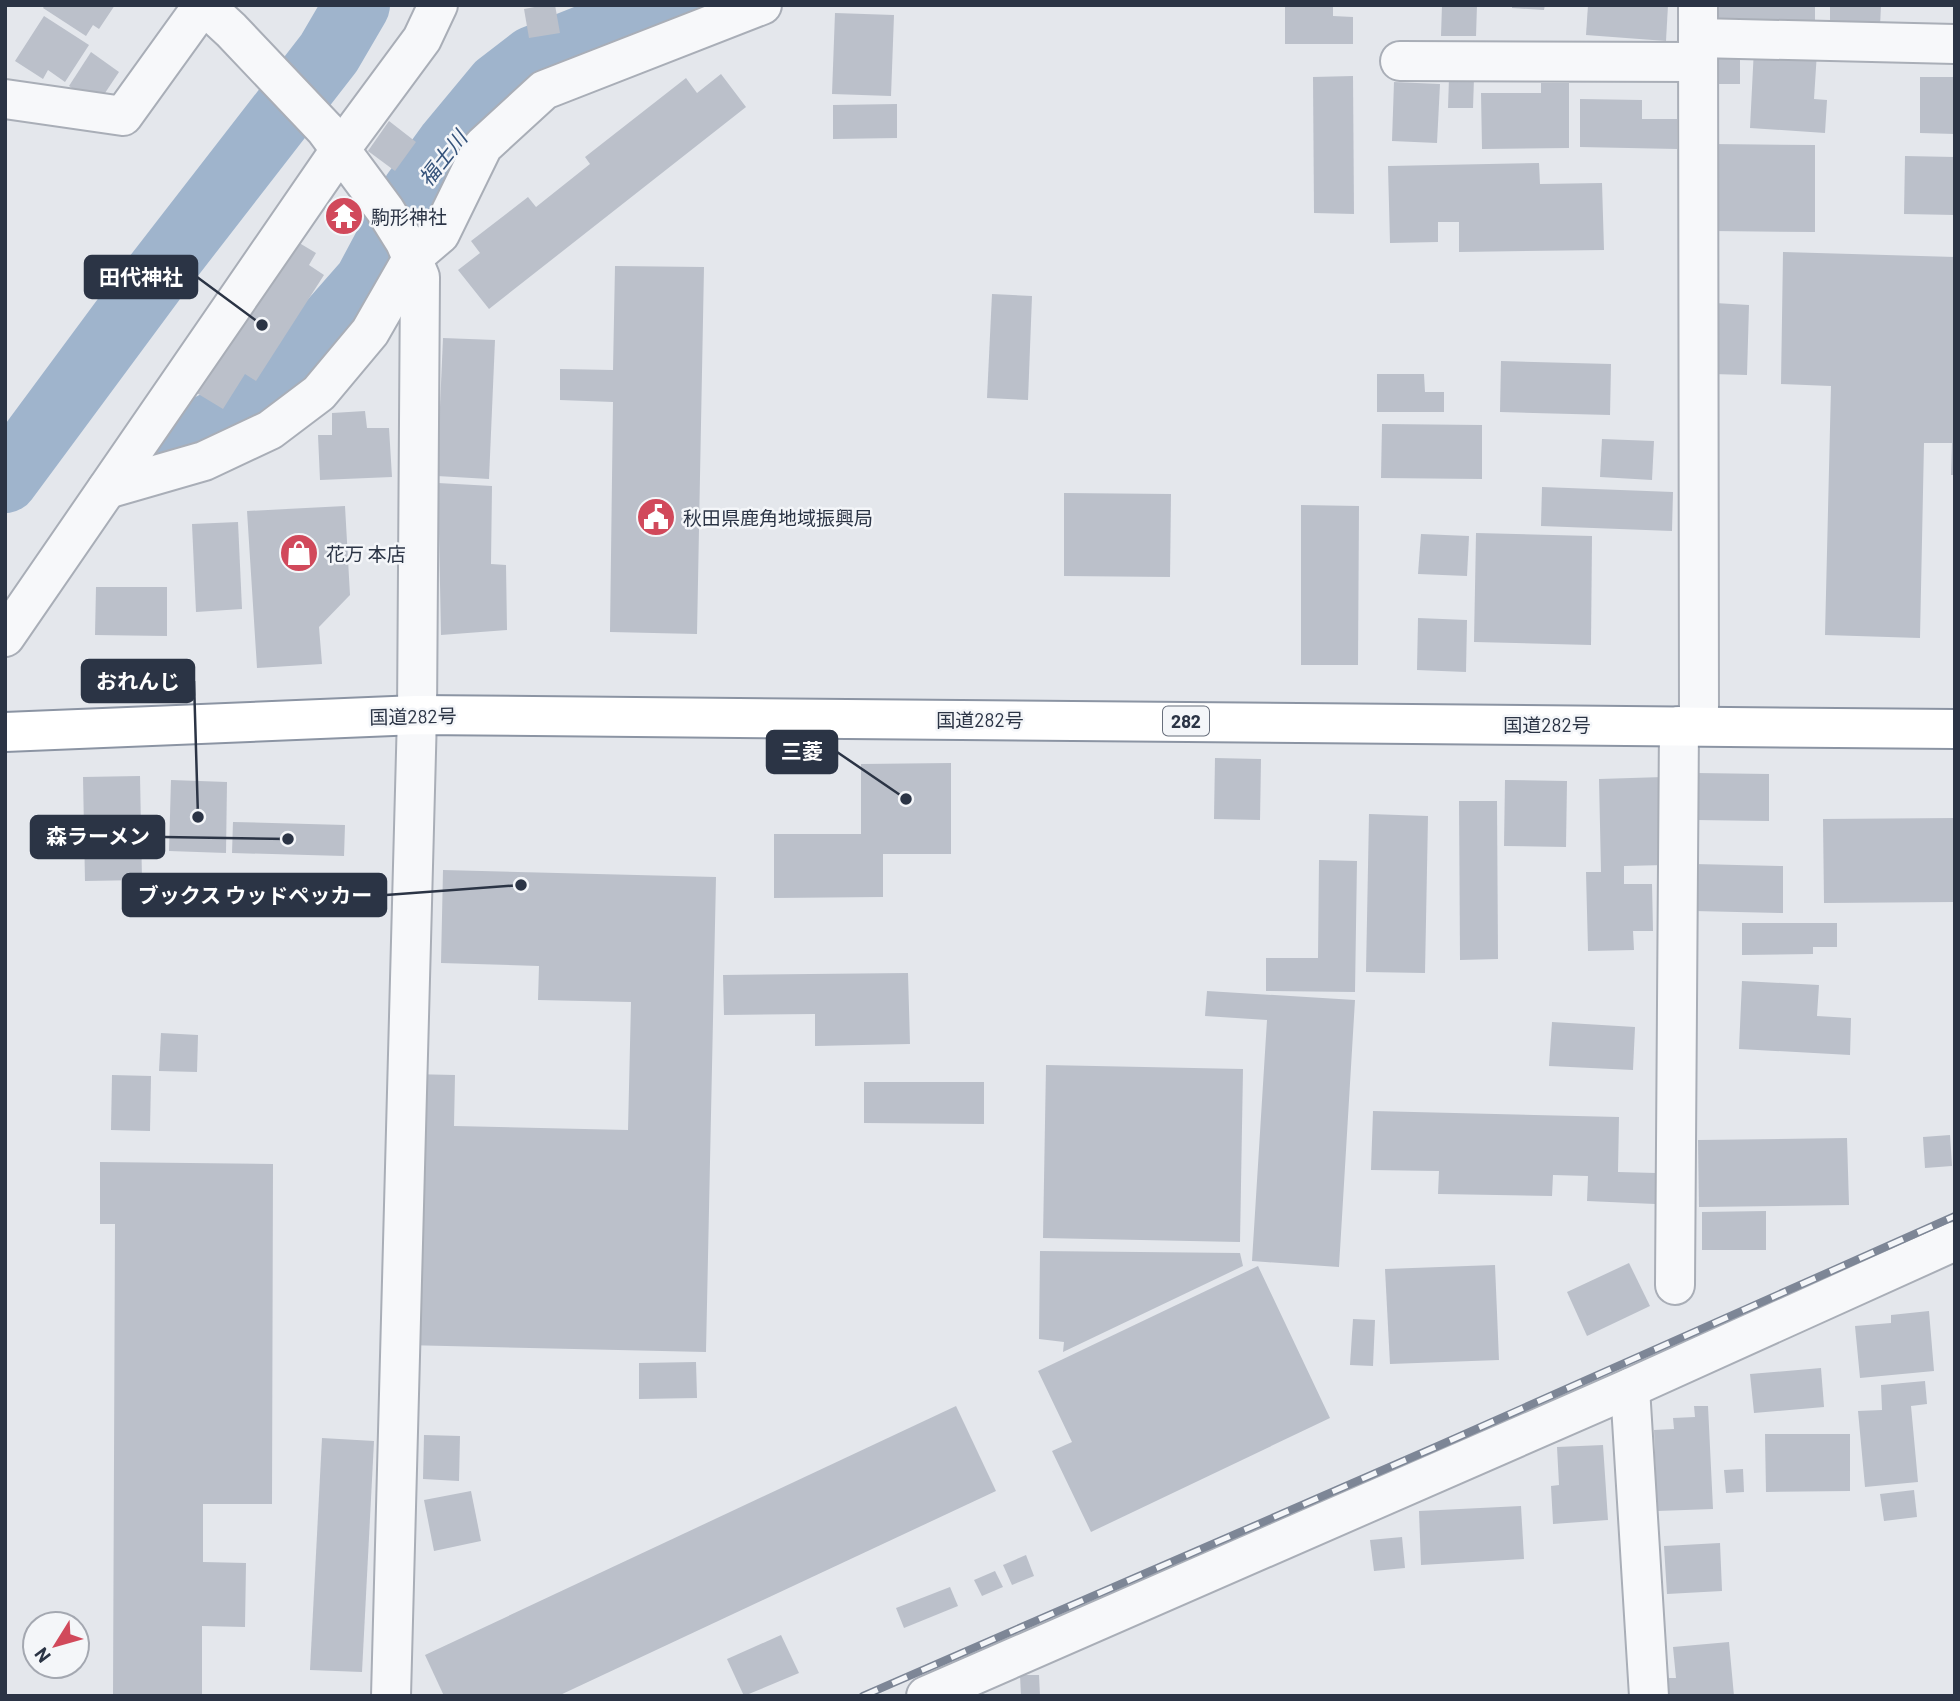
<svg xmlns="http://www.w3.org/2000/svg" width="1960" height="1701" viewBox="0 0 1960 1701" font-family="Barlow,'Noto Sans JP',sans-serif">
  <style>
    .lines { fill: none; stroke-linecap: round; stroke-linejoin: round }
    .river { stroke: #9fb4cc; stroke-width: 66 }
    .building { fill: #bbc0ca }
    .street-casing { stroke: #a9aeb7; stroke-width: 42 }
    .highway-casing { stroke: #8b94a3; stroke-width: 42 }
    .street { stroke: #f7f8fa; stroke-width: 38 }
    .highway { stroke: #fff; stroke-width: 38 }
    .rail-casing { stroke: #7d8696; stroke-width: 8 }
    .rail { stroke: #f4f6f9; stroke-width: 5; stroke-dasharray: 16; stroke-linecap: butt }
    .labels { text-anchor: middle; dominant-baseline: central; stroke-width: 5; stroke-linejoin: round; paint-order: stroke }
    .shield { fill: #f4f6f9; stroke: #676e7b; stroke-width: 2 }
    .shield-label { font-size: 18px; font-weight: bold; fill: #2b3445 }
    .poi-label { font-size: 19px; fill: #2b3445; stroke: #f4f6f9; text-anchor: start }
    .street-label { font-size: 19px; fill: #2b3445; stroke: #f4f6f9 }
    .water-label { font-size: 21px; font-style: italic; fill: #34527a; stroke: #f4f6f9 }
    .leader { fill: none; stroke: #2b3445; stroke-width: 2.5 }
    .callout-dot { fill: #2b3445; stroke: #f4f6f9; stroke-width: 2.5 }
    .callout { fill: #2b3445; stroke: #2b3445; stroke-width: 2.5 }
    .callout-label { font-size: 21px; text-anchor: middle; font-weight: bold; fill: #fff }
  </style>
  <rect width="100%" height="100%" fill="#e4e7ec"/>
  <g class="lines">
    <g class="river">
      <polyline points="168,448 246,408 303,355 367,282 415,192 449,145 498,86 533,59 668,5"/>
      <polyline points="5,480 153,280 329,53 357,5"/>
    </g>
  </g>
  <g class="building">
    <polygon points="45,5 115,5 99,29 93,25 86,36 43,8"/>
    <polygon points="545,5 555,5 560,33 529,38 524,9"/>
    <polygon points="1285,5 1333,5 1333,16 1353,17 1353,44 1285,44"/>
    <polygon points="1442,5 1477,5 1476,36 1441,36"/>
    <polygon points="1512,5 1545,5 1544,10 1512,8"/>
    <polygon points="1588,5 1668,5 1666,41 1586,35"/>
    <polygon points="1719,5 1815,5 1815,31 1719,29"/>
    <polygon points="1830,5 1881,5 1880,27 1830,25"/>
    <polygon points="835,13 894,15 891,96 832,94"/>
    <polygon points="44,16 89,45 65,82 48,70 43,79 15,61"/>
    <polygon points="1754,48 1817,52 1814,99 1827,100 1825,133 1750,128"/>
    <polygon points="91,52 119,72 97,105 69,86"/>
    <polygon points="1717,56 1740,56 1740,84 1718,84"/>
    <polygon points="721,74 746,107 489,309 458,270 480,253 471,241 528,197 536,207 590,164 585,157 686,78 697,93"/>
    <polygon points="1353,76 1354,214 1314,213 1313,77"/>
    <polygon points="1920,77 1955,77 1955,134 1920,133"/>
    <polygon points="1449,78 1474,78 1473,108 1448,108"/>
    <polygon points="1394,82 1440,84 1437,143 1392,141"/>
    <polygon points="1541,83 1569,83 1569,148 1482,149 1481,93 1541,93"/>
    <polygon points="1580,99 1642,100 1642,119 1677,119 1677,149 1580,147"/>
    <polygon points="897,104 897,138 833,139 833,105"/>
    <polygon points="389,121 416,142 395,171 368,151"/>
    <polygon points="1712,144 1815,145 1815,232 1712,231"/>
    <polygon points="1905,156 1955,157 1955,215 1904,214"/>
    <polygon points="1539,163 1540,184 1602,183 1604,250 1459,252 1459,222 1438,222 1438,242 1390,243 1388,166"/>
    <polygon points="296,241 316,253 309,265 324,275 256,381 245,374 223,409 190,389"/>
    <polygon points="1783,252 1955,257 1955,475 1951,475 1952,443 1924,443 1920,638 1825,635 1831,386 1781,384"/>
    <polygon points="615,266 704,267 697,634 610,632 613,402 560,400 560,369 613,370"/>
    <polygon points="992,294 1032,296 1028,400 987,398"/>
    <polygon points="1715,303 1749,305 1747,375 1713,374"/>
    <polygon points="443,338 495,340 489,479 437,476"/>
    <polygon points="1501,361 1611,364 1610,415 1500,412"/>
    <polygon points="1377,374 1424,374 1425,392 1444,392 1444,412 1377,412"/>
    <polygon points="365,411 367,428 389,428 392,477 320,480 318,435 332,435 332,413"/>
    <polygon points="1382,424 1482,425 1482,479 1381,478"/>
    <polygon points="1602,439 1654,441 1652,480 1600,477"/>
    <polygon points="438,483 492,486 491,564 506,565 507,630 441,635"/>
    <polygon points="1542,487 1673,492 1672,531 1541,526"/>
    <polygon points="1064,493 1171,494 1170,577 1064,576"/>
    <polygon points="1301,505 1359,506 1358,665 1301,665"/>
    <polygon points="345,506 350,595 319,627 322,664 257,668 247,511"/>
    <polygon points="238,522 242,609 196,612 192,524"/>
    <polygon points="1476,533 1592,536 1591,645 1474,642"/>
    <polygon points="1421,534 1469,536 1467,576 1418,574"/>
    <polygon points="96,587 167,587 167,636 95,635"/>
    <polygon points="1418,618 1467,620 1466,672 1417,670"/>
    <polygon points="1215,758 1261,759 1260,820 1214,819"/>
    <polygon points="951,763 951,854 883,854 883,897 774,898 774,834 861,834 861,764"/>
    <polygon points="1696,773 1769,774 1769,821 1696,820"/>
    <polygon points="140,776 142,880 85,881 83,777"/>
    <polygon points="1663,777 1665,865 1624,866 1624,884 1652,884 1653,931 1633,931 1634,950 1588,951 1586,872 1601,872 1599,779"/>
    <polygon points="171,780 227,782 226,853 169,851"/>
    <polygon points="1505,780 1567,781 1566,847 1504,846"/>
    <polygon points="1459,801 1497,801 1498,959 1460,960"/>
    <polygon points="1369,814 1428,816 1425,973 1366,972"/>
    <polygon points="1955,818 1955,902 1824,903 1823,819"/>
    <polygon points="233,822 345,825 344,856 232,853"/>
    <polygon points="1319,860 1357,861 1355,992 1266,991 1266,958 1318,958"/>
    <polygon points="1694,864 1783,866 1783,913 1694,911"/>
    <polygon points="443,870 716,877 706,1352 404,1345 410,1074 455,1075 454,1126 628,1130 631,1002 538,1000 539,966 441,963"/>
    <polygon points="1742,923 1837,923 1837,947 1813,947 1813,954 1742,955"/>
    <polygon points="908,973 910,1044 815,1046 815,1014 724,1015 723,975"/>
    <polygon points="1742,981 1819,985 1817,1016 1851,1018 1850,1055 1739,1049"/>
    <polygon points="1207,991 1355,1000 1339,1267 1252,1261 1267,1020 1205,1016"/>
    <polygon points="1552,1022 1635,1027 1633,1070 1549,1066"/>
    <polygon points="161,1033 198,1035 197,1072 159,1071"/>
    <polygon points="1046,1065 1243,1069 1240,1242 1043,1238"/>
    <polygon points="112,1075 151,1076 150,1131 111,1130"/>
    <polygon points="864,1082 984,1082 984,1124 864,1123"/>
    <polygon points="1373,1111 1619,1117 1618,1172 1656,1173 1655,1204 1587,1201 1588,1176 1553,1175 1552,1196 1438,1194 1439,1171 1371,1170"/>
    <polygon points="1950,1135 1952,1166 1925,1168 1923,1137"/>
    <polygon points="1847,1138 1849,1205 1699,1207 1698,1140"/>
    <polygon points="100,1162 273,1164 272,1504 203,1504 203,1562 246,1563 245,1627 202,1626 202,1696 113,1696 115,1224 100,1224"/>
    <polygon points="1766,1211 1766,1250 1702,1250 1702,1212"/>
    <polygon points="1040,1251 1240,1253 1243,1266 1063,1352 1064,1342 1039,1339"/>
    <polygon points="1629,1263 1650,1306 1587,1336 1567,1292"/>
    <polygon points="1495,1265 1499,1360 1390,1364 1385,1269"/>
    <polygon points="1258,1266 1330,1418 1091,1532 1052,1451 1072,1442 1038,1371"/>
    <polygon points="1929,1311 1934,1371 1860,1378 1855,1326 1891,1323 1891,1315"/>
    <polygon points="1353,1319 1375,1320 1373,1366 1350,1365"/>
    <polygon points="696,1362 697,1398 639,1399 639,1363"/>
    <polygon points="1821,1368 1824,1407 1754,1413 1750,1374"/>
    <polygon points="1925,1381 1927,1404 1911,1406 1918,1482 1865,1487 1858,1411 1882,1410 1881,1385"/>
    <polygon points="956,1406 996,1491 558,1696 444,1696 425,1655"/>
    <polygon points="1694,1406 1708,1406 1713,1509 1657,1511 1654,1430 1674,1429 1673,1418 1695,1417"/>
    <polygon points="1765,1434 1850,1434 1850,1491 1766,1492"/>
    <polygon points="424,1435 460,1436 459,1481 423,1479"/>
    <polygon points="322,1438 374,1441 362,1672 310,1670"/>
    <polygon points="1603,1445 1608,1520 1553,1524 1551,1486 1559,1485 1557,1447"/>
    <polygon points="1743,1469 1744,1492 1726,1493 1724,1470"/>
    <polygon points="1914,1490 1917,1517 1884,1521 1880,1494"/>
    <polygon points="471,1491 481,1541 434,1551 424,1500"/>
    <polygon points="1521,1506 1524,1559 1421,1565 1419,1511"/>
    <polygon points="1402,1537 1405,1568 1374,1571 1370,1540"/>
    <polygon points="1720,1543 1722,1591 1667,1594 1664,1546"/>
    <polygon points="1026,1555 1034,1576 1012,1585 1003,1565"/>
    <polygon points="995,1571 1003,1587 982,1596 974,1580"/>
    <polygon points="950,1587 958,1606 904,1628 896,1608"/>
    <polygon points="781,1635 799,1673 744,1696 727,1659"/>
    <polygon points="1729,1642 1734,1696 1669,1696 1667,1678 1676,1678 1673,1647"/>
    <polygon points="1020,1675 1039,1675 1040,1696 1021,1696"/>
  </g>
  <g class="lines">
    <defs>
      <g id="street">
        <polyline points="204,5 231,30 325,129 385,210 405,242 420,277 417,715 391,1696"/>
        <polyline points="1698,5 1699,726"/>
        <polyline points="1698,38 1955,44"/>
        <polyline points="1400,61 1698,62"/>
        <polyline points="5,99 123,116 203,5"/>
        <polyline points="107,489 204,461 270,430 319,393 370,332 413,257 440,234 483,146 544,90 762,5"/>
        <polyline points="5,637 340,150 422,39 438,5"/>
        <polyline points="1675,1285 1679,726"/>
        <polyline points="1630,1388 1649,1696"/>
        <polyline points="926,1696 1630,1388 1955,1241"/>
      </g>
      <polyline id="highway" points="5,732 417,715 1955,729"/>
    </defs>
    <use href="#street" class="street-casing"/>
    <use href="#highway" class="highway-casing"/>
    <use href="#street" class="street"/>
    <use href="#highway" class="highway"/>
    <defs>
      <polyline id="rail" points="863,1696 1440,1445 1955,1216"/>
    </defs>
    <use href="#rail" class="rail-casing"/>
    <use href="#rail" class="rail"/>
  </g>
  <defs>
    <symbol id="temple-disc" viewBox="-11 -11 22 22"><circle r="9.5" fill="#d1495b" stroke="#f4f6f9"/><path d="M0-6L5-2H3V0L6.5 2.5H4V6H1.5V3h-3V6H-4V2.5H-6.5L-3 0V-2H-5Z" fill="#fff"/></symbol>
    <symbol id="civic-disc" viewBox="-11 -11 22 22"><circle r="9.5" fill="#d1495b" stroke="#f4f6f9"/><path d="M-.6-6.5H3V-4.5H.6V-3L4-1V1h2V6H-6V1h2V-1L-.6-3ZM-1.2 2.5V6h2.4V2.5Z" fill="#fff"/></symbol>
    <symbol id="shop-disc" viewBox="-11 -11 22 22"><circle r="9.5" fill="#d1495b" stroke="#f4f6f9"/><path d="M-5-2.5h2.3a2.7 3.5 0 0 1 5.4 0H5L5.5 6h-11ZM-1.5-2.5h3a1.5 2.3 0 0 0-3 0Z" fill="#fff"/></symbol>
  </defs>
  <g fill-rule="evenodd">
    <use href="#temple-disc" x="322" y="194" width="44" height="44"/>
    <use href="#civic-disc" x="634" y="495" width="44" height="44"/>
    <use href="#shop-disc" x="277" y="531" width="44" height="44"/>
  </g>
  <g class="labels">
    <rect class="shield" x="1163" y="706.5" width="46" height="29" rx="5"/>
    <g class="shield-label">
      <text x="1186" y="721">282</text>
    </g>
    <g class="poi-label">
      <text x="371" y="216">駒形神社</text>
      <text x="683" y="517">秋田県鹿角地域振興局</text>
      <text x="326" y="553">花万 本店</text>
    </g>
    <g class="street-label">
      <text transform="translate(413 716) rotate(-1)">国道282号</text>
      <text x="980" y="719">国道282号</text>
      <text x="1547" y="724">国道282号</text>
    </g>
    <g class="water-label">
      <text transform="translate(442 158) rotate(-52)">福士川</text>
    </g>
  </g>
  <path class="leader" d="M262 325L197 277M198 817L194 681M906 799L837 752M288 839L164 837M521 885L386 895"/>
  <g class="callout-dot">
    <circle cx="262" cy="325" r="7"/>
    <circle cx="198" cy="817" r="7"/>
    <circle cx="906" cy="799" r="7"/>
    <circle cx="288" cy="839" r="7"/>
    <circle cx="521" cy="885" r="7"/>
  </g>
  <g class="callout">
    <rect x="85" y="256" width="112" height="42" rx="7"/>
    <rect x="82" y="660" width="112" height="42" rx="7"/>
    <rect x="767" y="731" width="70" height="42" rx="7"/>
    <rect x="31" y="816" width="133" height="42" rx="7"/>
    <rect x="123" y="874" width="263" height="42" rx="7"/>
  </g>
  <g class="callout-label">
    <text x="141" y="285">田代神社</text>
    <text x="138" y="689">おれんじ</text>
    <text x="802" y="759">三菱</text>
    <text x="98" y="844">森ラーメン</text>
    <text x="255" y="903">ブックス ウッドペッカー</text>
  </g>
  <rect width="1960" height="1701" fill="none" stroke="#2b3445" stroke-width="14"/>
  <g transform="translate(56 1645) rotate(233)"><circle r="33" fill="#f4f6f9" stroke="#a4a8b1" stroke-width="2"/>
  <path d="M0-5L12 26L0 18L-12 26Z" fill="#d1495b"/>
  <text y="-10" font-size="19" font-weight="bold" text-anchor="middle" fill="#2b3445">N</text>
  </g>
</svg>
